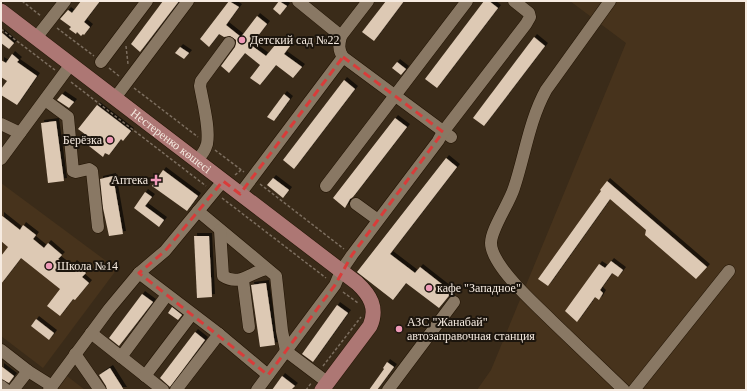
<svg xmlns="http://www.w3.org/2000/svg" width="747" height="391" viewBox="0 0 747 391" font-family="'Times New Roman',serif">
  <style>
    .built { fill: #47331c }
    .building { fill: #ddc9b4; filter: url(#shadow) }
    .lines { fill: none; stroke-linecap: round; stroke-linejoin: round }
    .minor-casing { stroke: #211303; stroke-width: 13 }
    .major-casing { stroke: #211303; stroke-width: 16 }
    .path { stroke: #7c6e5f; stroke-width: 1.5; stroke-dasharray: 3 2; stroke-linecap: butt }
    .minor { stroke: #897864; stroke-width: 12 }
    .major { stroke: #ad7774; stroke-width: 15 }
    .marked { fill: none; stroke: #d93c3a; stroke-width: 3; stroke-dasharray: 8 5; stroke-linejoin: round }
    .poi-dot { fill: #ef9ab8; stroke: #1c150d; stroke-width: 1.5 }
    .labels { text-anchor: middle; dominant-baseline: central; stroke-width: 4; stroke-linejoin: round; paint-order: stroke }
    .poi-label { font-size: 12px; fill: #f6ebe1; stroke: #1c150d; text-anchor: start }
    .street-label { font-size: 12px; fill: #f6ebe1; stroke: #1c150d }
  </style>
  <defs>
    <filter id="shadow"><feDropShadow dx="3" dy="-3" stdDeviation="0" flood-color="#0009"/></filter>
  </defs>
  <rect width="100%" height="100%" fill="#3a2b19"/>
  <g class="built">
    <polygon points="570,1 746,1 746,390 477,390 491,370 626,43"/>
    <polygon points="1,183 117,269 43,368 1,336"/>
    <polygon points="67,376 85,390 56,390"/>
  </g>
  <g class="building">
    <polygon points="81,1 100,1 84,22 90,27 84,35 83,34 81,36 77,32 76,34 69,29 71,27 60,19 68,10 72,13"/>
    <polygon points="163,1 179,1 140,52 131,44"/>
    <polygon points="229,1 239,7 226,25 241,37 257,16 267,24 251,45 266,56 280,39 290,46 284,54 302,67 293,78 276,65 260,85 250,78 260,65 245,53 229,73 221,66 235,47 236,43 236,40 230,36 224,37 219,34 209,47 200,39"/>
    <polygon points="279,1 287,6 280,15 273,9"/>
    <polygon points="386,1 404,1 374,41 362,32"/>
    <polygon points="484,1 489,1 498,8 437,88 425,79"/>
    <polygon points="1,32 14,43 9,49 1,43"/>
    <polygon points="534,37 545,46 484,126 473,118"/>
    <polygon points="180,47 189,53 184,59 175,53"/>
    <polygon points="12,54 19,60 17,62 37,76 17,105 1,95 1,89 7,81 1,77 1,60 6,63"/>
    <polygon points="397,62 406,69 401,75 392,68"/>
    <polygon points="344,80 355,89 294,169 283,160"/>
    <polygon points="62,94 74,102 69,108 57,100"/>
    <polygon points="284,94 290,99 274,121 267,117"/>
    <polygon points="97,105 131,131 123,141 121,139 109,155 105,153 103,157 89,146 93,140 78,129"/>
    <polygon points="395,118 407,127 353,197 350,199 345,208 333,198"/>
    <polygon points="56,121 64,181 48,183 41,123"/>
    <polygon points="446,158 457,167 390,254 415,273 420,267 452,292 439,308 406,283 393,300 357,272"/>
    <polygon points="163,170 198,196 187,211 152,186"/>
    <polygon points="113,176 123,234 109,236 103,208 100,179"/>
    <polygon points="273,178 289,190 283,198 267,185"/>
    <polygon points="607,181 707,267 696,279 645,235 646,230 610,199 548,286 538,279 601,191 600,190"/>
    <polygon points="145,192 152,197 145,206 164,220 159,227 134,208"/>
    <polygon points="1,215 20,230 23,225 36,235 33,239 44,248 48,243 62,255 58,259 70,268 74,263 86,273 82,277 89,283 75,300 73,299 60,316 47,306 60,289 21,258 1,284 1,256 8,247 1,241"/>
    <polygon points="194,236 209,236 212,297 197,298"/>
    <polygon points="611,261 623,270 618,277 612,273 600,290 603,293 599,300 595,297 577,322 565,311 599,264 605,268"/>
    <polygon points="266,283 275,345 260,347 251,285"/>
    <polygon points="142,294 153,302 119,346 109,338"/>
    <polygon points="337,305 348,313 313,362 302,354"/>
    <polygon points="172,307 182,315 178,320 168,313"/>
    <polygon points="36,319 54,333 49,340 31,326"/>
    <polygon points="195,332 205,340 170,387 160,378"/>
    <polygon points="387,362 394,367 377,390 369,390 384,369 383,368"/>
    <polygon points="1,366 14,376 9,383 1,379"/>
    <polygon points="110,368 124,390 107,390 106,386 99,375"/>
    <polygon points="282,376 295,386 291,390 272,390"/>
  </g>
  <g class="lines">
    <defs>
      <g id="minor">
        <path d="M298,1L341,36C339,44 338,50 343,57L451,137"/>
        <path d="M610,1L546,90C529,121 525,155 514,188C509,204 491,229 491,243C491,252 497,261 502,268C516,288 535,304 552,321C576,344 600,367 624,390"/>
        <polyline points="341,36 368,1"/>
        <polyline points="36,38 65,1"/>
        <polyline points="101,62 147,1"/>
        <polyline points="115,98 188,1"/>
        <polyline points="45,100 68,117 73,171 76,172 89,169 92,171 98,227"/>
        <polyline points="1,124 20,133"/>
        <polyline points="1,159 71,64"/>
        <path d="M197,160C201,156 205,151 207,144C210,128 203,103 200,86L201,81L229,43"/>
        <polyline points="326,186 467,1"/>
        <polyline points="240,194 343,57"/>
        <polyline points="356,204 378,220"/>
        <polyline points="198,211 276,276 282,331 286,351 327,382"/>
        <path d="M220,230L223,276C240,287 252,271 267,269"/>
        <polyline points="139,273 219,334 268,375"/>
        <polyline points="243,280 249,327"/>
        <polyline points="91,333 163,390"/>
        <polyline points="1,350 28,371 52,386"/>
        <polyline points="75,354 100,390"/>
        <polyline points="121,357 167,295"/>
        <polyline points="145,376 192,314"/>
        <polyline points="1,386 6,390"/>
        <polyline points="13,390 28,371"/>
        <polyline points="49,390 109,309 139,273 165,251 223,181"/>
        <polyline points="176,390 219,334"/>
        <polyline points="257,390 335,285 341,271 352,255 438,141 443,132 526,24 530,17 529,13 514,1"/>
        <polyline points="388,390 454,302"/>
        <polyline points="634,390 729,271"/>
      </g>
      <g id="major">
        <path id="s1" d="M1,11L357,283C370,295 378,308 370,326L322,390"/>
      </g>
    </defs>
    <use href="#minor" class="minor-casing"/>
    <use href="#major" class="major-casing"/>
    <g class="path">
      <polyline points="22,1 41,16"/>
      <polyline points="57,28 94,56"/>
      <polyline points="1,29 55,70"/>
      <polyline points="126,46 128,64"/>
      <polyline points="109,68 119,76"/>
      <polyline points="71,82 206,186"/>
      <polyline points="134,88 198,137"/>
      <polyline points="215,150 244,172"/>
      <polyline points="235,175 241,170"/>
      <polyline points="260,184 344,249"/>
      <polyline points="222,198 326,278"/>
      <polyline points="343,292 358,303"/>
      <polyline points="323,366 361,317"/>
      <polyline points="306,390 312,382"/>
    </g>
    <use href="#minor" class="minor"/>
    <use href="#major" class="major"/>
  </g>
  <path class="marked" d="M343,57L443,132L352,255L335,285L268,375L139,273L165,251L223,181L240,194Z"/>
  <g class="poi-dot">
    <circle cx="242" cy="40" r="4"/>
    <circle cx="110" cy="140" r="4"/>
    <path d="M154 174h4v4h4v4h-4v4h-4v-4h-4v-4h4z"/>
    <circle cx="49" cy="266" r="4"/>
    <circle cx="429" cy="288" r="4"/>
    <circle cx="399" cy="329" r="4"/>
  </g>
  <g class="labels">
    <g class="poi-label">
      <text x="250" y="40">Детский сад №22</text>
      <text x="102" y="140" text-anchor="end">Берёзка</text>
      <text x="148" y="180" text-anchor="end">Аптека</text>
      <text x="57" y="266">Школа №14</text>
      <text x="437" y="288">кафе "Западное"</text>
      <text x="407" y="322">АЗС "Жанабай"<tspan x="407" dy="14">автозаправочная станция</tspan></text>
    </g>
    <g class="street-label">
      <text stroke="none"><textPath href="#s1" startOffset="214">Нестеренко көшесі</textPath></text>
    </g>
  </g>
  <rect width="747" height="391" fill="none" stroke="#f6ebe1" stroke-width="4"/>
</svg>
